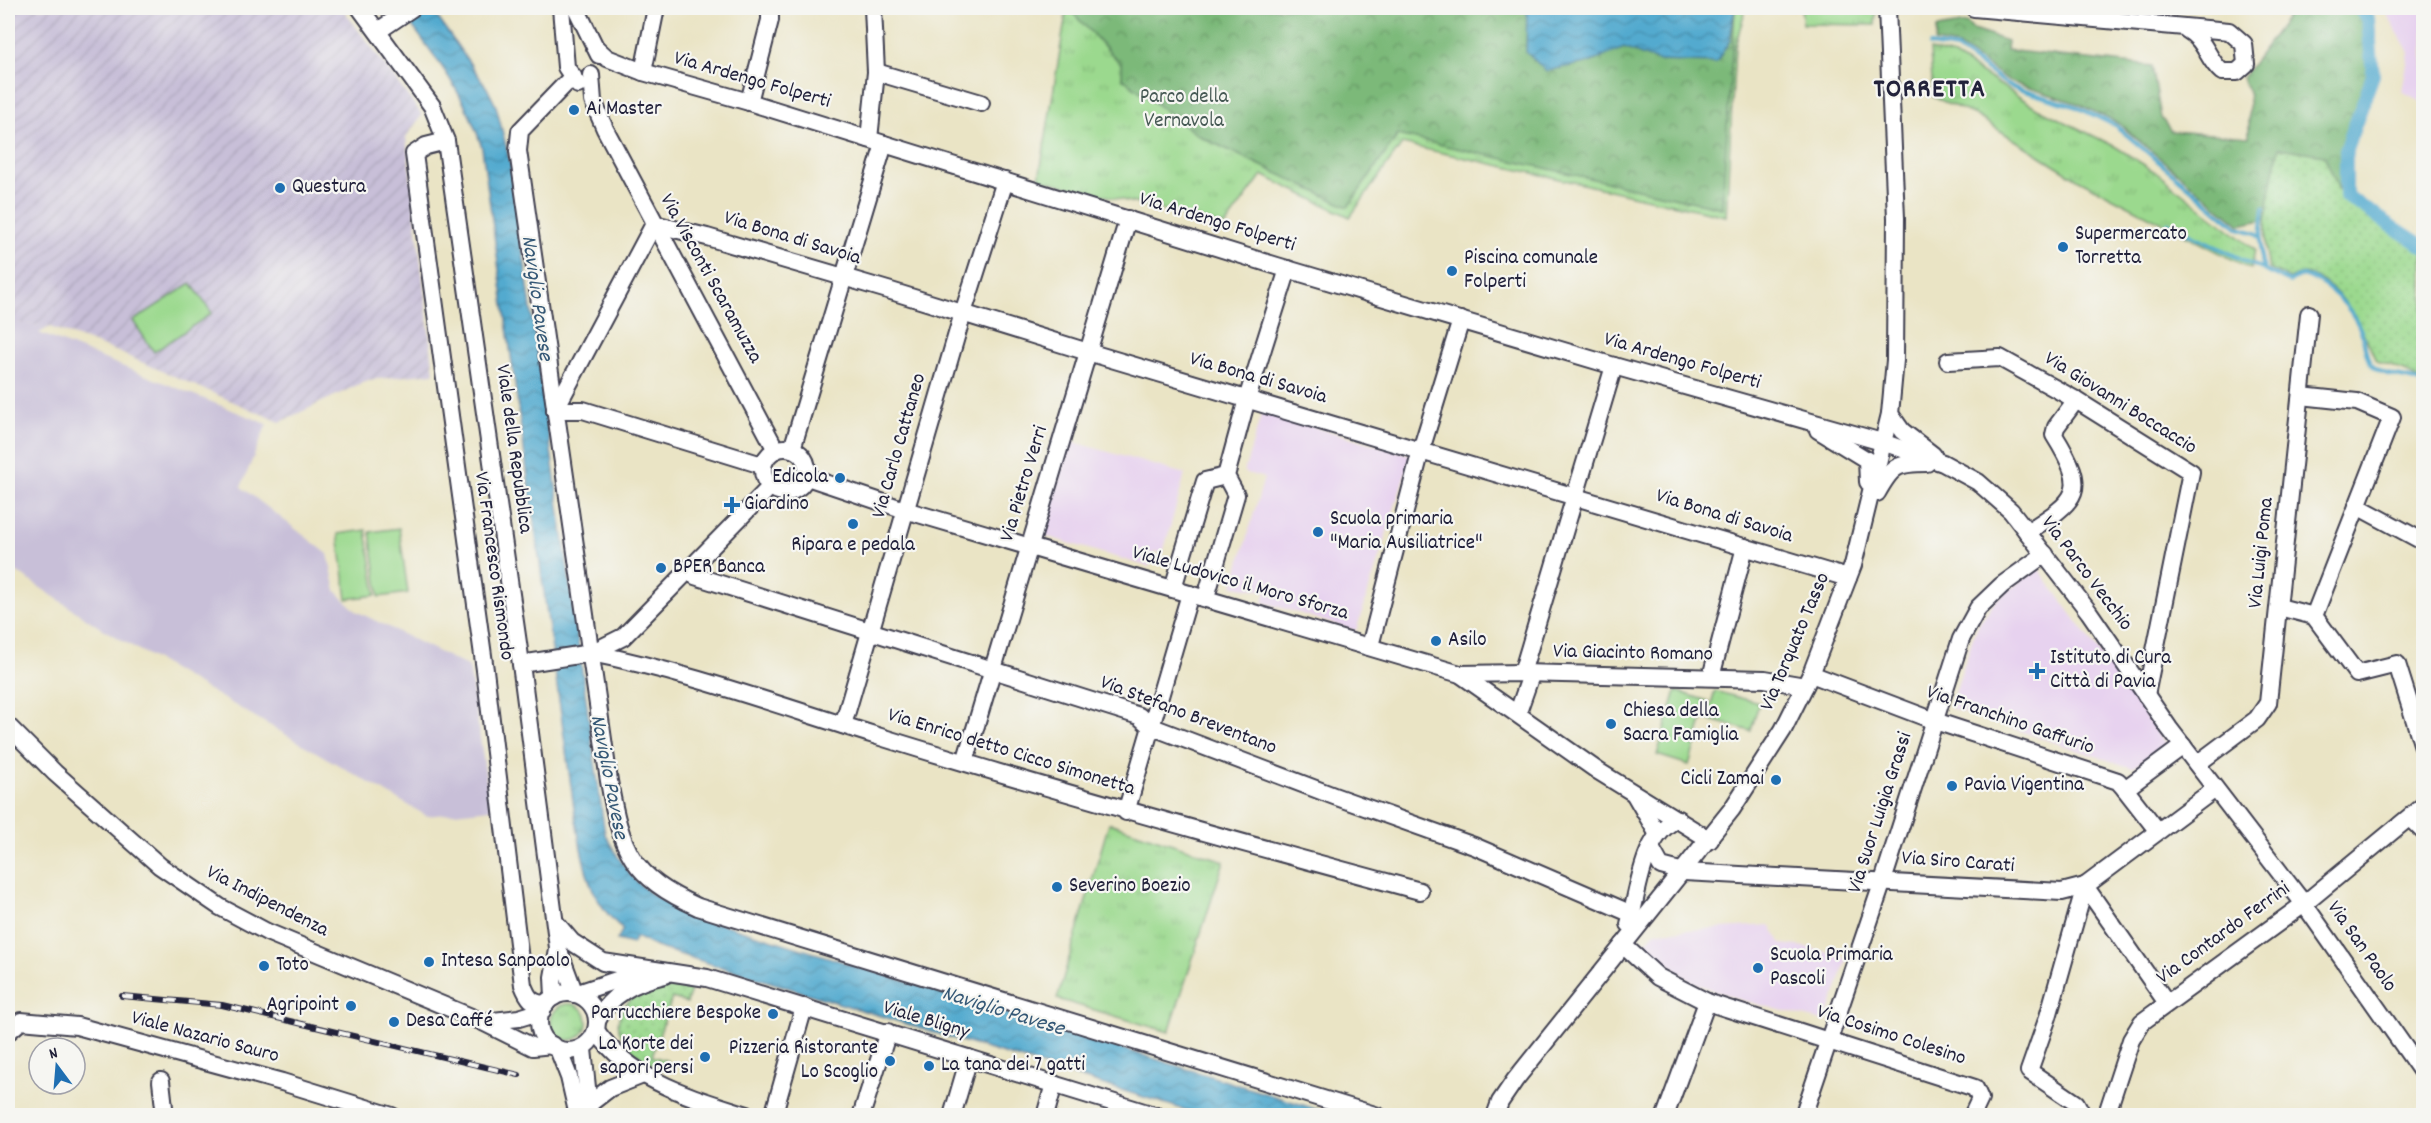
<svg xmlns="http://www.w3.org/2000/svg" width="2431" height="1123" viewBox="0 0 2431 1123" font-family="Dekko,sans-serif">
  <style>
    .built { fill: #e7d2ef }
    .industrial { fill: url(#industrial-furrows) }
    .railway { fill: #c8bfd8 }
    .grass { fill: url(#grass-tufts); stroke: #5e7e64; stroke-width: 1.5 }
    .forest { fill: url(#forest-crowns); stroke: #4f6e5a; stroke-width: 1.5 }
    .garden { fill: url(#garden-dots); stroke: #5e7e64; stroke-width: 1.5 }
    .pitch { fill: #9bd98e; stroke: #5e7e64; stroke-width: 1.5 }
    .water { fill: url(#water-waves); stroke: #3a6685; stroke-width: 1.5 }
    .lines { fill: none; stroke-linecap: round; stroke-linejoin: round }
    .stream { stroke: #52aacf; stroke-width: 4 }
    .canal { stroke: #52aacf; stroke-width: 14 }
    .minor-casing { stroke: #403f50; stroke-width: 20 }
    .minor { stroke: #fff; stroke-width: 16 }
    .rail-casing { stroke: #22223b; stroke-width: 6 }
    .rail { stroke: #f6f6f2; stroke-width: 4; stroke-dasharray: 11; stroke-linecap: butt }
    .poi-dot { fill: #1f6fb2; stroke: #f6f6f2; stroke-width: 2 }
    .labels { text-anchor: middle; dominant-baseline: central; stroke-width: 4.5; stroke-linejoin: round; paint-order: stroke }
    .street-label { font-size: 21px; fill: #22223b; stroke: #f6f6f2 }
    .park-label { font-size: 21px; fill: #465954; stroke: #f6f6f2 }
    .poi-label { font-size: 21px; fill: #22223b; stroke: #f6f6f2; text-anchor: start }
    .water-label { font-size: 22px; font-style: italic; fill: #355876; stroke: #f6f6f2 }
    .district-label { font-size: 27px; font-weight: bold; letter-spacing: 1.5px; fill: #22223b; stroke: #f6f6f2 }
  </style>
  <defs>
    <pattern id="industrial-furrows" width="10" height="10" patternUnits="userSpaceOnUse" patternTransform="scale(1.5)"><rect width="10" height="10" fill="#c8bfd8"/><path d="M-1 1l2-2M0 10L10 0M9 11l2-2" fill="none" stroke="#aca4ba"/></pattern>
    <pattern id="grass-tufts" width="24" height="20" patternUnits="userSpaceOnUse" patternTransform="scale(1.5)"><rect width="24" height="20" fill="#9bd98e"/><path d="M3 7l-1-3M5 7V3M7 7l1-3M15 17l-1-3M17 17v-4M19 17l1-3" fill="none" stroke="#85ba7b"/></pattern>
    <pattern id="forest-crowns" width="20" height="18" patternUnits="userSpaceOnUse" patternTransform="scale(1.5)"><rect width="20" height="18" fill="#7cb979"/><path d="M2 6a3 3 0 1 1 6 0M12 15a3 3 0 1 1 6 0" fill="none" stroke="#659664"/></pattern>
    <pattern id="garden-dots" width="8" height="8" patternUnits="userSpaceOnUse" patternTransform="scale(1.5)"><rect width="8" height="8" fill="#9bd98e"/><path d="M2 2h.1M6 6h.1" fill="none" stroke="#85ba7b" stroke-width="1.8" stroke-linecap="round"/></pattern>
    <pattern id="water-waves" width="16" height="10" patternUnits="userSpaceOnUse" patternTransform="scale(1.5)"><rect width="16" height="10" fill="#52aacf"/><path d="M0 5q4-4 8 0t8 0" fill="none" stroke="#448aa9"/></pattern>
  </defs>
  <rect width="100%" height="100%" fill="#f6f6f2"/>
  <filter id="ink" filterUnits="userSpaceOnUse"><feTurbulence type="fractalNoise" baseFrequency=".0167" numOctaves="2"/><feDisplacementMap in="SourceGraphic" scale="12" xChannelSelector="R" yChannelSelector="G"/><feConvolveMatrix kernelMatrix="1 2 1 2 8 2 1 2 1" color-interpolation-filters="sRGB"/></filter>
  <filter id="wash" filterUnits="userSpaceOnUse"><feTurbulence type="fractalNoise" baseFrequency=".008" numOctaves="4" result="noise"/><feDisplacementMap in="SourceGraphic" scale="24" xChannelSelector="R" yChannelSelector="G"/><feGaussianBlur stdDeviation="1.35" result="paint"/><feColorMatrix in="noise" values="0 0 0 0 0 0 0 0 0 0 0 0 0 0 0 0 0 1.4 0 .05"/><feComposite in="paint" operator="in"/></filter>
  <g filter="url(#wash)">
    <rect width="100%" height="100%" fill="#eae4c5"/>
    <g class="built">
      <polygon points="2383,8 2423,8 2423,103 2402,91 2409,52"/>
      <polygon points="1262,412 1411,455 1356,631 1263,602 1266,591 1233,586 1264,478 1244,472"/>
      <polygon points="1070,441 1185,474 1163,553 1154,551 1149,567 1042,535"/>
      <polygon points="2038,568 2167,745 2132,768 1950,708 1974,634 1982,619 1996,600"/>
      <polygon points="1770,925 1781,944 1806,947 1847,958 1826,1022 1738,999 1690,981 1643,945 1655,932"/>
    </g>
    <polygon class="industrial" points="8,8 342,8 422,115 406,137 434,373 368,380 280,422 118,352 50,327 8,322"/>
    <polygon class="railway" points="8,322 50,327 39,333 267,424 241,487 328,554 336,591 356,611 469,667 491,809 427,816 99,627 8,566"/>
    <g class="grass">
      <polygon points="1067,8 1746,8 1735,46 1726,216 1402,144 1350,217 1262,175 1225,226 1039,179"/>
      <polygon points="1801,8 1876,8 1875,25 1803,24"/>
      <polygon points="1930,50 1954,56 2037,108 2116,147 2154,171 2255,250 2251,269 2079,180 1975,115 1933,97"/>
      <polygon points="1109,823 1224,861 1169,1032 1057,999"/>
      <circle cx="569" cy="1022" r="18"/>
    </g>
    <g class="forest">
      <polygon points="1068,8 1735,8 1722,208 1398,135 1348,207 1199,136 1122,78 1122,65"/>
      <polygon points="2294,8 2355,8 2364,20 2367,74 2342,146 2341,195 2324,155 2279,148 2266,219 2240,225 2119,124 2079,104 2011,82 1958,46 1935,42 1937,28 1967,23 1973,30 2007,41 2006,50 2152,66 2161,118 2171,131 2249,137 2249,93 2242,78"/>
    </g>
    <g class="garden">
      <path d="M2279,148L2324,155L2341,195L2423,251V383L2405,371L2376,361C2360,325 2345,285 2303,273L2290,279L2269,269C2260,228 2271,188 2279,148Z"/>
      <path d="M674,988L691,990L687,1003L672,998L652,1056L668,1061L666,1071C644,1062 605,1037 623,1009C626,1004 631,998 637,996C648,990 662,990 674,988Z"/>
    </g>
    <g class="pitch">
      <polygon points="191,283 212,313 154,352 133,321"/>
      <polygon points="399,528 408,593 379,597 370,532"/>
      <polygon points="366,530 376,595 347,599 338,534"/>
      <polygon points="1676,691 1708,701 1689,765 1657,755"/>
      <polygon points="1715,691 1759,703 1751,731 1707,719"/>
    </g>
    <g class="water">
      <path d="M399,8H431L487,88L496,106L511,166L605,834C628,877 639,890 683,912L1335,1115H1202L656,947L636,937L632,944L617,940L623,929C585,898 582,855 574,808L482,148C466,93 432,53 399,8Z"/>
      <polygon points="1527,8 1737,8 1734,13 1730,40 1716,63 1657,61 1624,48 1591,62 1546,71 1526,52"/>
    </g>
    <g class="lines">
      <g class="stream">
        <path d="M1930,45L1957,49L2011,87L2077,107L2116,126L2238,228L2256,233L2261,238V261L2265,271L2290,282L2302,275C2327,282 2352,307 2361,331C2365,341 2365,358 2372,366C2385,379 2409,374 2424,385"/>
        <polyline points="2168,223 2264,270"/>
        <polyline points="2261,238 2264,207"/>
      </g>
      <polyline class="canal" points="2359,8 2368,19 2373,75 2346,150 2346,196 2424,247"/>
    </g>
  </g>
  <g filter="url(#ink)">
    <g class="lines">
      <defs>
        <g id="minor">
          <polyline points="360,8 432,106 446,141 521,664 558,948 575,994"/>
          <polyline points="561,8 566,67 578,85"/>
          <polyline points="576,8 599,55"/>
          <path d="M1974,8L2229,31L2244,44L2246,64L2237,72H2222C2206,58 2207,41 2186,29"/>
          <polyline points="378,31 412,8"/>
          <polyline points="595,47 607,58 643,72 749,102 1277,266 1614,366 1882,442 1943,463 1978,482 2011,511 2089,612 2169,728 2304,904 2424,1075"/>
          <polyline points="643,72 656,8"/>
          <polyline points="876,72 981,103"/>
          <polyline points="591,75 593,101 605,129 776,450"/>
          <path d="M573,76L520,131L518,151L609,781C621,850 631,877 698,907L1378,1116"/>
          <polyline points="749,102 770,20 770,8"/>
          <polyline points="869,139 876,72 873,8"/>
          <path d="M446,141L426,146L414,154L485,670L523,985C528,998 532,1004 546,1004"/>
          <polyline points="1948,361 2000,358 2076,400 2191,472 2146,695"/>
          <polyline points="555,410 654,224 707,237 891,291 1088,352 1848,578"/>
          <polyline points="555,410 583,410 762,465"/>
          <polyline points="1890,414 1902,431 1933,455"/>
          <polyline points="1818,430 1867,460 1868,482"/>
          <circle cx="785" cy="470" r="22"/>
          <polyline points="792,449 884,144"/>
          <polyline points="807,477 905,510 1460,674 1598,771 1710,840"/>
          <path d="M1877,493C1892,466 1896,463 1927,463"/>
          <polyline points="2357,506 2424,542"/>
          <path d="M2027,532C2079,499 2089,491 2054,435L2056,427L2076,400"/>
          <polyline points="689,568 695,576 1139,716 1150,726 1334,796 1474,846 1632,914"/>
          <polyline points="1173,588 1205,481 1226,476"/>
          <polyline points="1206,597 1236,495 1226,476 1247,399 1288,269"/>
          <polyline points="2279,607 2314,616 2392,417 2357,402 2301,396"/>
          <polyline points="2314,616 2357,674 2397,664 2424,750"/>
          <polyline points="1370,646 1421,450 1461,320"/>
          <path d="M591,653C687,672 780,706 874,735C1055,791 1237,842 1420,891"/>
          <polyline points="521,664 591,653 623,637 770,487"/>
          <polyline points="1522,673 1614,366"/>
          <polyline points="1460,674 1522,673 1765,679 1805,686"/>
          <polyline points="1811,674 1935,721 2118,781 2125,789 2183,746"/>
          <polyline points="1711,677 1745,547"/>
          <polyline points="1518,712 1531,675"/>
          <polyline points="843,725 963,313 1005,181"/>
          <polyline points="8,726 55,773 160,866 220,907 267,932 483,1022 533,1047 552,1045"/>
          <polyline points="965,762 1128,219"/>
          <polyline points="2197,764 2257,719 2268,703 2309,314"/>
          <polyline points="2125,789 2157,830"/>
          <polyline points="1635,795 1657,833"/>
          <polyline points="1126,812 1190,594"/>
          <polyline points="2410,818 2424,832"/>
          <polyline points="1651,848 1661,866 1684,872 2062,892 2085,886"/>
          <polyline points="555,922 572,942 603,962 707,978 1157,1116"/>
          <path d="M1629,924C1639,890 1642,834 1678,819"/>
          <polyline points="1623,945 1658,977 1707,1002 1975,1088 1980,1099 1972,1116"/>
          <circle cx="568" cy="1022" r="29"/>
          <polyline points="575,994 643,971"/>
          <polyline points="554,997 553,977 558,950"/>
          <polyline points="2167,1003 2085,886 2215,789"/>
          <path d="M597,1021C611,993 635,982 665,975"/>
          <polyline points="484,1022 519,1018 542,1011"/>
          <path d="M596,1031C634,1083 692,1097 750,1116"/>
          <polyline points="8,1032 21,1021 77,1026 282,1082 392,1116"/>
          <polyline points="558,1049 569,1077 578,1116"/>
          <polyline points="583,1049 590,1116"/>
          <polyline points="161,1081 165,1116"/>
          <polyline points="588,1105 610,1088 643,1075"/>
          <polyline points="773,1116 804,1007"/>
          <polyline points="861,1116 888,1032"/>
          <polyline points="952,1116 969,1058"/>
          <polyline points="1045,1116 1054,1084"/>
          <polyline points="1495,1116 1500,1102 1515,1080 1732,809 1783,730 1811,674 1853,565 1890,414 1895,360 1896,218 1887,8"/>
          <polyline points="1665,1116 1707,1002"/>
          <polyline points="1803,1116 1883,881 1961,639 1978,608 2002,585 2045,554"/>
          <polyline points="2083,1116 2076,1103 2029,1071 2048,1017 2085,886"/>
          <polyline points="2106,1116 2131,1040 2142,1022 2304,904 2424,805"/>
        </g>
      </defs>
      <use href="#minor" class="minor-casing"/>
      <use href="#minor" class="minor"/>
      <defs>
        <polyline id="rail" points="122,996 222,1005 519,1075"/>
      </defs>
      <use href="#rail" class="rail-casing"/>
      <use href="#rail" class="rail"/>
    </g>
  </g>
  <g class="poi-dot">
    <circle cx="574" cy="110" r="6"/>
    <circle cx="280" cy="188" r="6"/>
    <circle cx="2063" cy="247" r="6"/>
    <circle cx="1452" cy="271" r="6"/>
    <circle cx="840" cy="478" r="6"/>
    <path d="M729 496h6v6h6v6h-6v6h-6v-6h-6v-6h6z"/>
    <circle cx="853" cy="524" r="6"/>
    <circle cx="1318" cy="532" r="6"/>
    <circle cx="661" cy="568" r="6"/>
    <circle cx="1436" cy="641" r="6"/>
    <path d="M2034 662h6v6h6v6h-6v6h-6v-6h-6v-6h6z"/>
    <circle cx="1611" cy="724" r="6"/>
    <circle cx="1776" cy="780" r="6"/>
    <circle cx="1952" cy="786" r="6"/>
    <circle cx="1057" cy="887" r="6"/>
    <circle cx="429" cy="962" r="6"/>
    <circle cx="264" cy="966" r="6"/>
    <circle cx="1758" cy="968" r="6"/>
    <circle cx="351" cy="1006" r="6"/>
    <circle cx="773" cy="1014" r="6"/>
    <circle cx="394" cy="1022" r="6"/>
    <circle cx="705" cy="1057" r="6"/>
    <circle cx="890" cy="1061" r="6"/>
    <circle cx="929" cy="1066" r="6"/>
  </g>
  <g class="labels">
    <g class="street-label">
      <text transform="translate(752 81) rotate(16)">Via Ardengo Folperti</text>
      <text transform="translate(1217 223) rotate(17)">Via Ardengo Folperti</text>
      <text transform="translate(792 239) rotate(17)">Via Bona di Savoia</text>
      <text transform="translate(710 279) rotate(61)">Via Visconti Scaramuzza</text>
      <text transform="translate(1682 362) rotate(16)">Via Ardengo Folperti</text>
      <text transform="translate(1258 379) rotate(16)">Via Bona di Savoia</text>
      <text transform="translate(2120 404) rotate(32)">Via Giovanni Boccaccio</text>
      <text transform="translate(900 446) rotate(-74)">Via Carlo Cattaneo</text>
      <text transform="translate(513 449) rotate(82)">Viale della Repubblica</text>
      <text transform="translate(1025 484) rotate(-73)">Via Pietro Verri</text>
      <text transform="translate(1724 517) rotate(17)">Via Bona di Savoia</text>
      <text transform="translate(2262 553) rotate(-84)">Via Luigi Poma</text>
      <text transform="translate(493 566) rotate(82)">Via Francesco Rismondo</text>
      <text transform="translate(2086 574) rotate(53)">Via Parco Vecchio</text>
      <text transform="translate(1240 584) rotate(16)">Viale Ludovico il Moro Sforza</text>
      <text transform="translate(1796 642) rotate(-67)">Via Torquato Tasso</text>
      <text transform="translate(1633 654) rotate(1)">Via Giacinto Romano</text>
      <text transform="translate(1188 716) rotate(21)">Via Stefano Breventano</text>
      <text transform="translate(2010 721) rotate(19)">Via Franchino Gaffurio</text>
      <text transform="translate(1011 753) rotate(17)">Via Enrico detto Cicco Simonetta</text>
      <text transform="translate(1881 813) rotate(-72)">Via Suor Luigia Grassi</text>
      <text transform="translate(1958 863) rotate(4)">Via Siro Carati</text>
      <text transform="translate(267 902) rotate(27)">Via Indipendenza</text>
      <text transform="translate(2224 934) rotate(-36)">Via Contardo Ferrini</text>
      <text transform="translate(2361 947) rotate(55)">Via San Paolo</text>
      <text transform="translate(926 1021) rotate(17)">Viale Bligny</text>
      <text transform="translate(1891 1036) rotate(18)">Via Cosimo Colesino</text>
      <text transform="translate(205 1038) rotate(15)">Viale Nazario Sauro</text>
    </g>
    <g class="park-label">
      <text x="1184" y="98">Parco della<tspan x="1184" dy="24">Vernavola</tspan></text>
    </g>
    <g class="poi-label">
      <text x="586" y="110">Ai Master</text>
      <text x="292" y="188">Questura</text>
      <text x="2075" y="235">Supermercato<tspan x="2075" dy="24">Torretta</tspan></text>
      <text x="1464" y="259">Piscina comunale<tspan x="1464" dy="24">Folperti</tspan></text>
      <text x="828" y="478" text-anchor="end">Edicola</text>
      <text x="744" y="505">Giardino</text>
      <text x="1330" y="520">Scuola primaria<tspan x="1330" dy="24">"Maria Ausiliatrice"</tspan></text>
      <text x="853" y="546" text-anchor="middle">Ripara e pedala</text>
      <text x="673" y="568">BPER Banca</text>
      <text x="1448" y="641">Asilo</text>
      <text x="2050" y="659">Istituto di Cura<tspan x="2050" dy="24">Città di Pavia</tspan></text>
      <text x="1623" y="712">Chiesa della<tspan x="1623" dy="24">Sacra Famiglia</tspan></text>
      <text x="1764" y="780" text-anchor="end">Cicli Zamai</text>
      <text x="1964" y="786">Pavia Vigentina</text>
      <text x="1069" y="887">Severino Boezio</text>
      <text x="1770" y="956">Scuola Primaria<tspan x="1770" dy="24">Pascoli</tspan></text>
      <text x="441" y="962">Intesa Sanpaolo</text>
      <text x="276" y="966">Toto</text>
      <text x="339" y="1006" text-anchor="end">Agripoint</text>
      <text x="761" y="1014" text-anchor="end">Parrucchiere Bespoke</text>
      <text x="406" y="1022">Desa Caffé</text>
      <text x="693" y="1045" text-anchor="end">La Korte dei<tspan x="693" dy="24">sapori persi</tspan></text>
      <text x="878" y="1049" text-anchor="end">Pizzeria Ristorante<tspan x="878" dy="24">Lo Scoglio</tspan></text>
      <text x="941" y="1066">La tana dei 7 gatti</text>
    </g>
    <g class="water-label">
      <text transform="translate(536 298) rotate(82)">Naviglio Pavese</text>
      <text transform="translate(608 777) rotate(79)">Naviglio Pavese</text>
      <text transform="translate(1003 1012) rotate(17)">Naviglio Pavese</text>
    </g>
    <g class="district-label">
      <text x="1930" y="90">TORRETTA</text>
    </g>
  </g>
  <rect width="2431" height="1123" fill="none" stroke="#f6f6f2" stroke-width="30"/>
  <g transform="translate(57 1066) rotate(344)"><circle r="28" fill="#f6f6f2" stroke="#a1a1a9" stroke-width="1.5"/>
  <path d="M0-4.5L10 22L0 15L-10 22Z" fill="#1f6fb2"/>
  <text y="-9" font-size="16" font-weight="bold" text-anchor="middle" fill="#22223b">N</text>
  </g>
</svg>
